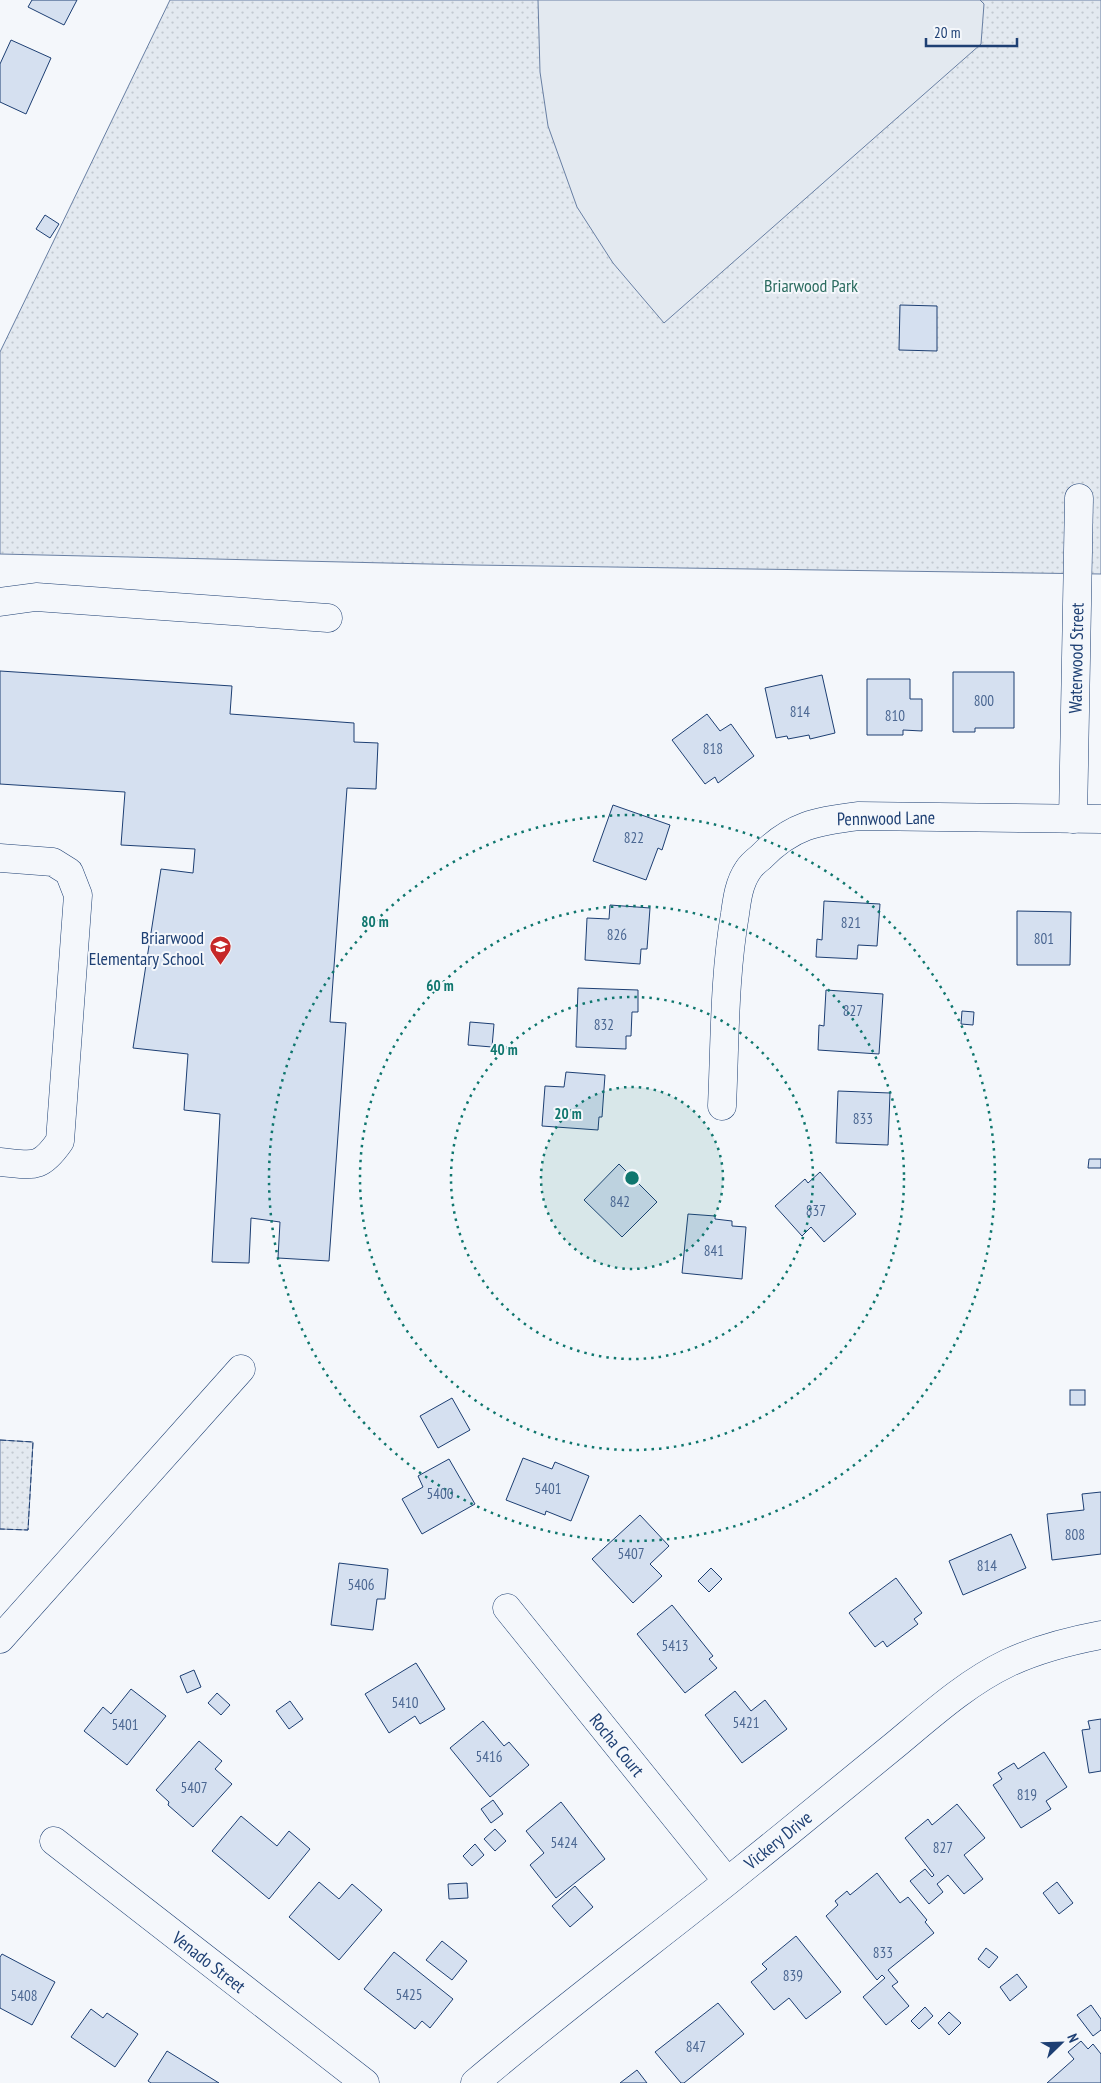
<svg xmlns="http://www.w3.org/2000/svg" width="1101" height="2083" viewBox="0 0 1101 2083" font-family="'PT Sans Narrow',sans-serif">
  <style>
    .grass { fill: url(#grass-dots); stroke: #687fa3 }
    .pitch { fill: #e3e9f0; stroke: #687fa3 }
    .building { fill: #d5e0f0; stroke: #1d3f73 }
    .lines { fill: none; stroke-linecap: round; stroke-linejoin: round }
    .minor-casing { stroke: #1d3f73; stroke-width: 29 }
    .minor { stroke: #f4f7fb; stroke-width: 28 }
    .fence { stroke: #1d3f73; stroke-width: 1; stroke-dasharray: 6 2.5; stroke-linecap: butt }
    .ring { fill: none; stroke: #0f766e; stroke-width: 2.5; stroke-dasharray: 2.5 5 }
    .labels { text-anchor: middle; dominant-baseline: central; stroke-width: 4; stroke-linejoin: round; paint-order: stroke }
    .number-label { font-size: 15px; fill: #4b6792 }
    .park-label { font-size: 18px; fill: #2c6c60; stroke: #f4f7fb }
    .street-label { font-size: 18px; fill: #1d3f73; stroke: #f4f7fb }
    .poi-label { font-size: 18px; fill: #1d3f73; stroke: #f4f7fb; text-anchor: end }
    .centre { fill: #0f766e; stroke: #f4f7fb; stroke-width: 2.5 }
    .ring-label { font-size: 15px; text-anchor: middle; font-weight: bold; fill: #0f766e; stroke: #f4f7fb; stroke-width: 4; stroke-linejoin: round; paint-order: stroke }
  </style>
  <defs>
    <pattern id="grass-dots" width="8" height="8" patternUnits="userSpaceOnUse" patternTransform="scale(1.25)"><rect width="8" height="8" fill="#e3e9f0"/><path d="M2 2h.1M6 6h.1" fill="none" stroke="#c2c9d1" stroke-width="1.8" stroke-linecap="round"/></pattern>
  </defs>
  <rect width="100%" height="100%" fill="#f4f7fb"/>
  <g class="grass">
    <polygon points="170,0 1101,0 1101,574 472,565 0,554 0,352"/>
    <polygon points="0,1440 33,1442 28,1530 0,1529"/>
  </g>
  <polygon class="pitch" points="538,0 980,0 984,4 981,44 664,323 613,263 577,207 548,126 540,72"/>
  <g class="building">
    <polygon points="32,0 77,0 64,25 28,7"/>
    <polygon points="11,40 51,58 26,114 0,102 0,64"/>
    <polygon points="45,215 59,224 50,238 36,229"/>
    <polygon points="900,305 937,306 937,351 899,350"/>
    <polygon points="0,671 232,686 230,714 354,723 354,742 378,743 376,789 347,788 330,1022 346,1023 329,1261 278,1258 280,1222 251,1218 249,1263 212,1262 220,1114 184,1110 188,1054 133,1048 161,869 193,873 195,849 121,845 125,792 0,784"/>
    <polygon points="953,672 1014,672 1014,728 975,728 975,732 953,732"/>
    <polygon points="822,675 835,733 810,739 809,735 788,739 787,736 776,738 765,688"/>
    <polygon points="867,679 910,679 910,699 922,699 922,731 903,730 903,735 867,735"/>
    <polygon points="707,714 720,731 731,724 754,756 718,783 715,777 705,784 672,740"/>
    <polygon points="613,805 670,825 662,850 658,848 646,880 593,861"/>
    <polygon points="824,901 880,904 877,946 858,945 857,959 816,957 817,939 822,940"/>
    <polygon points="610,905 650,908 647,949 641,949 640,964 585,960 587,918 609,919"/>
    <polygon points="1017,911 1071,912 1070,965 1017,965"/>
    <polygon points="578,988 638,990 638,1012 632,1012 631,1036 626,1036 626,1049 576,1047"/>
    <polygon points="826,990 883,994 879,1054 818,1050 819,1025 824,1026"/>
    <polygon points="962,1011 974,1012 973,1025 961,1024"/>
    <polygon points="470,1022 494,1024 492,1047 468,1045"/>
    <polygon points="566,1072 605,1075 602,1117 599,1117 598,1130 542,1126 545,1086 564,1087"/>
    <polygon points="838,1091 890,1093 888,1145 836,1143"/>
    <polygon points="1089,1159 1101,1159 1101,1168 1088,1168"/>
    <polygon points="619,1164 657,1202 622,1237 584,1200"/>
    <polygon points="820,1172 856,1214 824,1242 811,1227 802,1236 775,1206 805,1179 808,1183"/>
    <polygon points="688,1214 715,1216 715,1219 732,1221 732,1226 746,1227 742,1279 682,1273"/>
    <rect x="1070" y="1390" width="15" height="15"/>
    <polygon points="452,1398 470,1430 438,1448 420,1416"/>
    <polygon points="523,1458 552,1469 555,1462 589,1476 571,1521 546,1511 545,1515 506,1500"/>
    <polygon points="449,1459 475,1504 422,1534 402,1499 423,1487 418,1476"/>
    <polygon points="1101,1492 1101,1554 1052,1560 1047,1514 1084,1510 1082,1494"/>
    <polygon points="640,1515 669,1546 650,1564 662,1576 633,1603 592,1559"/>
    <polygon points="1011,1534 1026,1568 963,1595 949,1561"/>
    <polygon points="339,1563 388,1569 385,1599 377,1599 373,1630 331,1625"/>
    <polygon points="711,1568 722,1579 709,1592 698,1581"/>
    <polygon points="896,1578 922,1613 914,1619 918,1624 887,1647 883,1641 875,1647 849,1613"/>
    <polygon points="672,1605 713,1656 709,1659 717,1668 685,1693 637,1634"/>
    <polygon points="416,1663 445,1709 420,1724 415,1716 389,1733 365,1694"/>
    <polygon points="194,1670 201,1687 187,1693 180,1676"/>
    <polygon points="131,1689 166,1716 127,1765 84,1731 103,1707 111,1714"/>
    <polygon points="735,1691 751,1711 765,1700 787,1729 742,1763 705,1715"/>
    <polygon points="217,1693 230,1705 221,1715 208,1703"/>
    <polygon points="290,1701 303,1719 289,1729 276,1711"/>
    <polygon points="1101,1719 1101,1771 1089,1773 1082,1730 1090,1729 1088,1721"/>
    <polygon points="483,1721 504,1746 509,1742 529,1765 490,1797 450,1748"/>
    <polygon points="199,1741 222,1761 215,1769 232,1784 193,1827 168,1805 169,1802 156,1790"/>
    <polygon points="1044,1752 1067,1787 1046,1801 1051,1809 1021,1828 993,1785 1002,1779 998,1773 1014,1763 1018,1769"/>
    <polygon points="493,1800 503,1814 491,1823 481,1809"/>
    <polygon points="561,1802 605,1859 556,1898 530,1865 544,1853 526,1831"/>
    <polygon points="957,1804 985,1838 964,1855 983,1879 964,1894 948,1875 937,1884 943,1892 929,1904 910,1881 925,1869 932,1877 934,1875 905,1838 928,1819 932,1825"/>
    <polygon points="241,1816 277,1846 289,1831 310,1849 269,1899 212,1851"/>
    <polygon points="495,1829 506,1841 495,1851 484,1839"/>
    <polygon points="475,1844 484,1855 472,1866 463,1856"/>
    <polygon points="877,1873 900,1903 908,1897 927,1920 925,1922 934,1933 888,1970 898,1982 892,1986 909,2006 886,2025 863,1997 885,1978 882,1975 877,1980 826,1916 838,1905 835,1901 847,1891 850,1895"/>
    <polygon points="319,1882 339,1899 352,1884 382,1910 339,1960 289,1917"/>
    <polygon points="1057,1882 1073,1903 1059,1914 1043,1893"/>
    <polygon points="467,1883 468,1898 449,1899 448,1884"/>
    <polygon points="575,1886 593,1907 570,1927 552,1906"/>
    <polygon points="796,1936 841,1992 806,2019 789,1998 774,2010 751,1982 767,1969 762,1964"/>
    <polygon points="442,1941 467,1961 452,1980 426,1960"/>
    <polygon points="986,1948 998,1957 989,1968 978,1959"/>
    <polygon points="394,1952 453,1999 430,2028 422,2021 415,2029 364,1989"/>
    <polygon points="2,1954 55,1982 32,2025 0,2008 0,1957"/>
    <polygon points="1017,1974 1027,1987 1010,2001 1000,1987"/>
    <polygon points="718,2003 744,2034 684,2083 681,2083 655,2052"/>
    <polygon points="1091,2005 1101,2019 1101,2030 1093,2036 1077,2015"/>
    <polygon points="925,2007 933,2016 919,2029 911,2021"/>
    <polygon points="91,2009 103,2018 107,2013 138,2034 115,2067 71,2037"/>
    <polygon points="949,2012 961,2023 949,2035 938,2023"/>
    <polygon points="1081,2041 1088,2049 1093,2044 1101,2054 1101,2083 1047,2083 1074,2059 1068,2052"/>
    <polygon points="167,2051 219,2083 151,2083 148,2081"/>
    <polygon points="637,2070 647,2083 620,2083"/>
  </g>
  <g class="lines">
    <defs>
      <g id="minor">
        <polyline points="0,602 36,597 328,618"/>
        <polyline points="1073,819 1079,498"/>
        <path d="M0,858L53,862L69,872L78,895L60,1141C40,1170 33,1165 0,1162"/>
        <path d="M722,1106C725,1042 724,977 735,914C737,899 739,883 748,870C751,865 756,861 761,857C792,825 817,821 859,816L1101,819"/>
        <polyline points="507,1608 727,1881"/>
        <polyline points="0,1639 241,1369"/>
        <polyline points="54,1841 365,2083"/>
        <path d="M475,2083C557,2013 644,1948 728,1881C784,1836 839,1791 895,1745C930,1716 966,1683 1008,1663C1038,1649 1069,1641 1101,1635"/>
      </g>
    </defs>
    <use href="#minor" class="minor-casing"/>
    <use href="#minor" class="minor"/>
    <polyline class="fence" points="0,1440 33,1442 28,1530 0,1529"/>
  </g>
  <circle cx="632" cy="1178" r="91" fill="#0f766e" fill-opacity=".12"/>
  <g class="ring">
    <circle cx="632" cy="1178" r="91"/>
    <circle cx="632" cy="1178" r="181"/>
    <circle cx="632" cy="1178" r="272"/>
    <circle cx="632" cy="1178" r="363"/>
  </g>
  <defs>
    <symbol id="school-pin" viewBox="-11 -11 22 30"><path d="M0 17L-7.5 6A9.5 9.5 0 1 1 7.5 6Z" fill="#c62828" stroke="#f4f7fb"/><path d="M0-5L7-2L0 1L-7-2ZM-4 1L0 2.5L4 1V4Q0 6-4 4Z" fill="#fff"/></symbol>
  </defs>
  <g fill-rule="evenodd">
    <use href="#school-pin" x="208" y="934" width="25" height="34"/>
  </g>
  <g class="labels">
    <g class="number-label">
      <text x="984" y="700">800</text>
      <text x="800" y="711">814</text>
      <text x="895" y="715">810</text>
      <text x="713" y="748">818</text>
      <text x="634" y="837">822</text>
      <text x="851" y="922">821</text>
      <text x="617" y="934">826</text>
      <text x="1044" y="938">801</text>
      <text x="853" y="1010">827</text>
      <text x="604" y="1024">832</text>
      <text x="863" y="1118">833</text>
      <text x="620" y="1201">842</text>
      <text x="816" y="1210">837</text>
      <text x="714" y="1250">841</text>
      <text x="548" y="1488">5401</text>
      <text x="440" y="1493">5400</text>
      <text x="1075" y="1534">808</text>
      <text x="631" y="1553">5407</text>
      <text x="987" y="1565">814</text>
      <text x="361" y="1584">5406</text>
      <text x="675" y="1645">5413</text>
      <text x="405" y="1702">5410</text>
      <text x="746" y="1722">5421</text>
      <text x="125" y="1724">5401</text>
      <text x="489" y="1756">5416</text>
      <text x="194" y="1787">5407</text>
      <text x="1027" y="1794">819</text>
      <text x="564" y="1842">5424</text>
      <text x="943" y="1847">827</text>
      <text x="883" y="1952">833</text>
      <text x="793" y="1975">839</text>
      <text x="409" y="1994">5425</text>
      <text x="24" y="1995">5408</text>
      <text x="696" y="2046">847</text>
    </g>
    <g class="park-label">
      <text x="811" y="285">Briarwood Park</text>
    </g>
    <g class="street-label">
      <text transform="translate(1076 658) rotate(-89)">Waterwood Street</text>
      <text transform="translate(886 818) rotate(-1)">Pennwood Lane</text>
      <text transform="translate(617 1745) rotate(51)">Rocha Court</text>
      <text transform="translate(778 1840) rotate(-39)">Vickery Drive</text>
      <text transform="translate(209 1962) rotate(38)">Venado Street</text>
    </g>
    <g class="poi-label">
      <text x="204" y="937">Briarwood<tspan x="204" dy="21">Elementary School</tspan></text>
    </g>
  </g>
  <circle cx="632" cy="1178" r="8" class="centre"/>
  <g class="ring-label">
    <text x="375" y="927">80 m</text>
    <text x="440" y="991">60 m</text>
    <text x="504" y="1055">40 m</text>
    <text x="568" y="1119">20 m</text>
  </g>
  <g transform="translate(1061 2043) rotate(67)" stroke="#f4f7fb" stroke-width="4" paint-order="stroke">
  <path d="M0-4L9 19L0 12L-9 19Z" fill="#1d3f73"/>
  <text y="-8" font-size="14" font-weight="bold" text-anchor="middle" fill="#1d3f73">N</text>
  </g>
  <path d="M926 38v8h91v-8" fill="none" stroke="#1d3f73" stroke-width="2.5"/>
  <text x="934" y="38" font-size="15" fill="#1d3f73" stroke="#f4f7fb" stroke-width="4" paint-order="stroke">20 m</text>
</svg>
